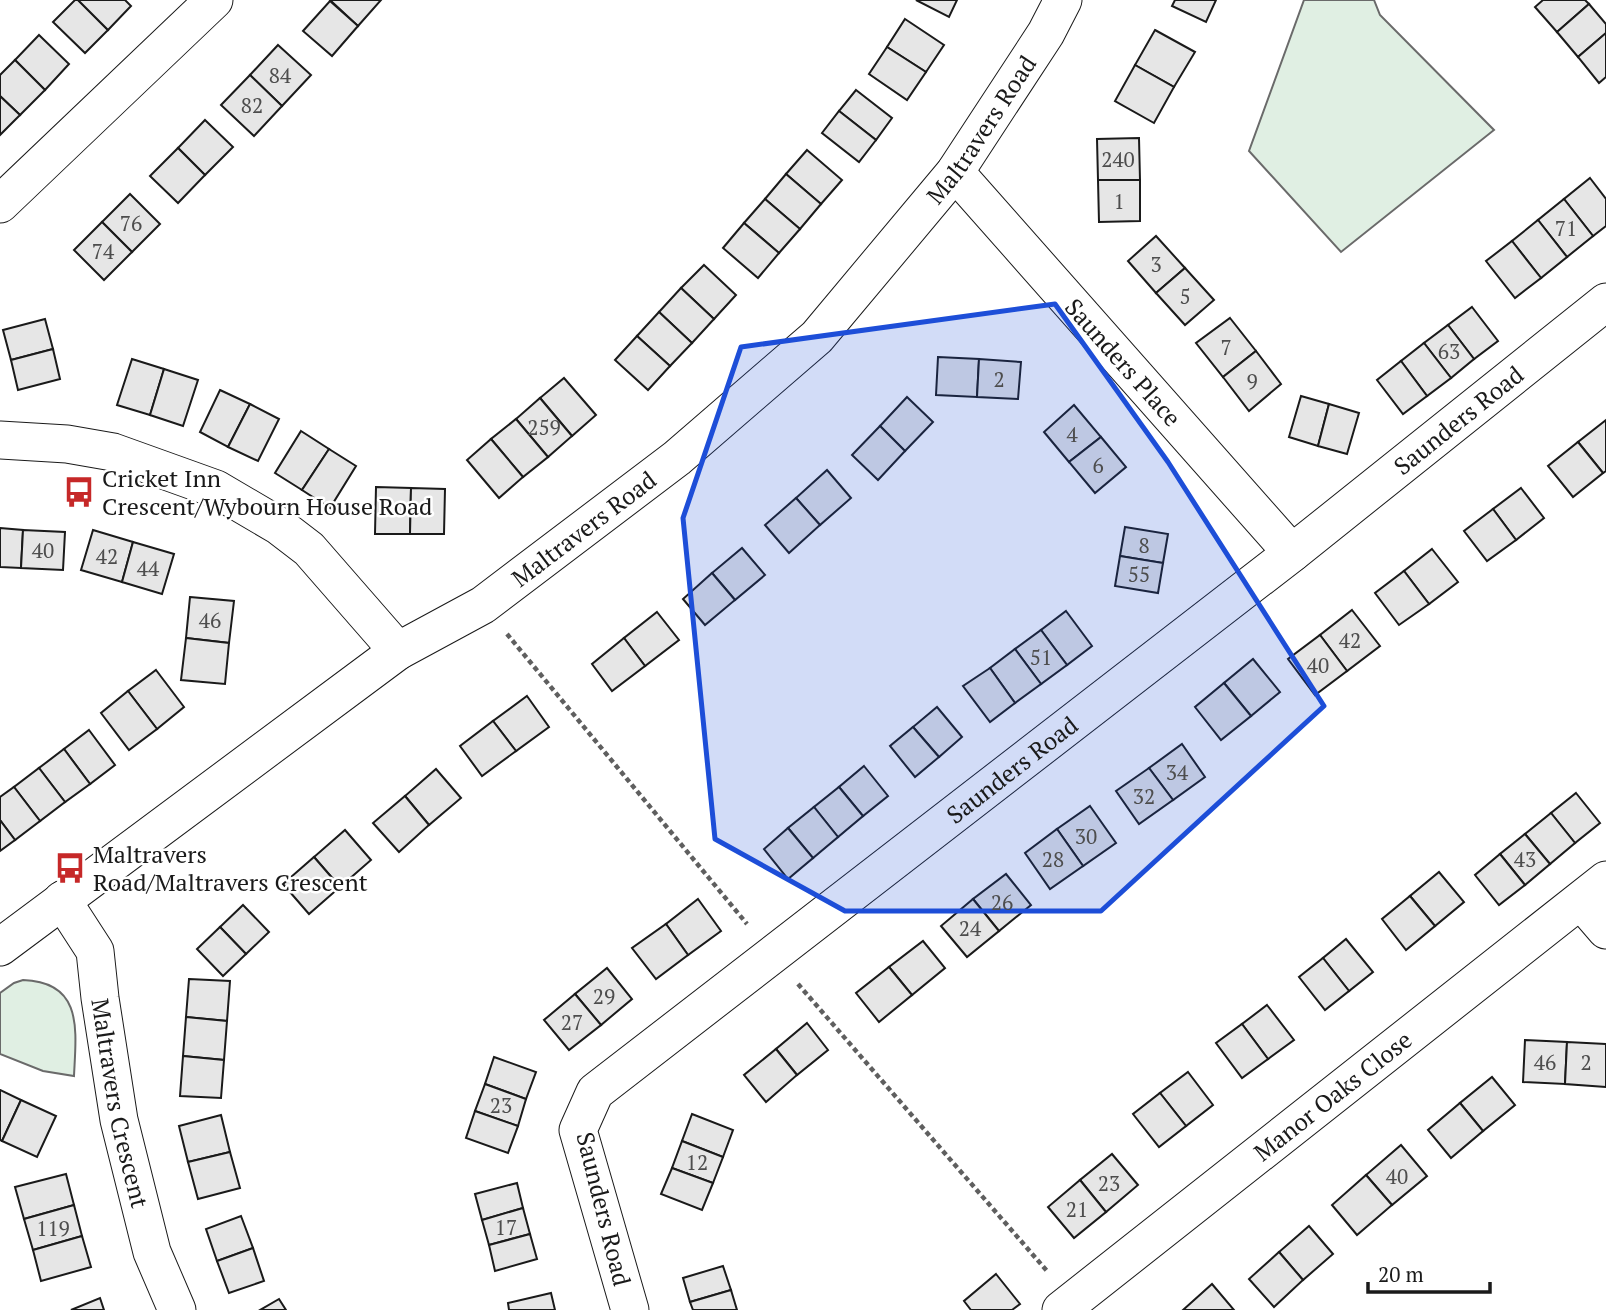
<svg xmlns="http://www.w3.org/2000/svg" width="1606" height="1310" viewBox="0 0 1606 1310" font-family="'PT Serif',serif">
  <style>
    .green { fill: #e0efe3; stroke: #6a6a6a; stroke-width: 2 }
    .building { fill: #e6e6e6; stroke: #1a1a1a; stroke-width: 2 }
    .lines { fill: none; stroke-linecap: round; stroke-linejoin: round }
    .street-casing { stroke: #1a1a1a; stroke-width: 39 }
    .path { stroke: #5f5f5f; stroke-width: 4.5; stroke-dasharray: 5 3.5; stroke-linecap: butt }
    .street { stroke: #fff; stroke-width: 37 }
    .marked { fill: #1d4ed8; fill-opacity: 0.2; stroke: #1d4ed8; stroke-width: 5; stroke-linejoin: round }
    .labels { text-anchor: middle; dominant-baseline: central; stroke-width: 5; stroke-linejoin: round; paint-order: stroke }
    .number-label { font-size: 21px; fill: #4d4d4d }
    .street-label { font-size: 24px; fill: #1a1a1a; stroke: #fff }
    .poi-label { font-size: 24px; fill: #1a1a1a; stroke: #fff; text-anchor: start }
  </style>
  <rect width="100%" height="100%" fill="#fff"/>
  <g class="green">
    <polygon points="1304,0 1374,0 1380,15 1494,130 1341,252 1249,151"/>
    <path d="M23,980C84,982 76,1031 74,1076L43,1071L0,1054V993L14,983Z"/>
  </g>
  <g class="building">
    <polygon points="75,0 78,0 108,30 85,53 53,22"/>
    <polygon points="78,0 125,0 131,6 108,30"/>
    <polygon points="330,0 381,0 358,26"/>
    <polygon points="916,0 957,0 949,17"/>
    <polygon points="1175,0 1216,0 1206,22 1172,6"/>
    <polygon points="1543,0 1585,0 1589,4 1557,32 1535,7"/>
    <polygon points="330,1 358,26 332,56 303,31"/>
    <polygon points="1589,4 1606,24 1606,33 1578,57 1557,32"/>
    <polygon points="905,19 944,45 926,72 887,47"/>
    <polygon points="1155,30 1195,52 1174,87 1135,65"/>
    <polygon points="1606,33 1606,77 1599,83 1578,57"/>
    <polygon points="39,35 69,64 45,90 15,60"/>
    <polygon points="278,45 311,75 282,106 250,75"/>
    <polygon points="887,47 926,72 907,100 869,74"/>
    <polygon points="15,60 45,90 20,115 0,96 0,75"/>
    <polygon points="1135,65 1174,87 1154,123 1115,101"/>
    <polygon points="250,75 282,106 254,136 221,105"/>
    <polygon points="856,90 892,118 876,140 839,111"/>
    <polygon points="0,96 20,115 0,135"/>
    <polygon points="839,111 876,140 859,162 822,133"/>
    <polygon points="205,120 233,147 205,175 178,148"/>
    <polygon points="1139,138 1140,180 1098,180 1097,139"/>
    <polygon points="178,148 205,175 178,203 150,176"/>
    <polygon points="807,150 842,180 821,204 786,174"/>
    <polygon points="786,174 821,204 800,229 765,199"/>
    <polygon points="1590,178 1606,199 1606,226 1593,236 1564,199"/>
    <polygon points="1098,180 1140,180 1140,221 1099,222"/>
    <polygon points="130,194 160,224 132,252 102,222"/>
    <polygon points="765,199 800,229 779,253 744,223"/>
    <polygon points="1564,199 1593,236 1567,257 1538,220"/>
    <polygon points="1538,220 1567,257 1541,278 1512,241"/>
    <polygon points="102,222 132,252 104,280 74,250"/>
    <polygon points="744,223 779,253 758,278 723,248"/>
    <polygon points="1156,236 1185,268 1156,293 1128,261"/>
    <polygon points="1512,241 1541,278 1515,298 1486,261"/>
    <polygon points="704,265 736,295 714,319 681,288"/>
    <polygon points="1185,268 1214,300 1185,325 1156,293"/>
    <polygon points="681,288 714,319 692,343 659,312"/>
    <polygon points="1472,307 1498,341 1474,359 1448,325"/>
    <polygon points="659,312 692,343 670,366 637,336"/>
    <polygon points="1230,318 1256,351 1223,377 1196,343"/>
    <polygon points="45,319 53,349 11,360 3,330"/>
    <polygon points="1448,325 1474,359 1451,378 1424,343"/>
    <polygon points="637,336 670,366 648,390 615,360"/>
    <polygon points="1424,343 1451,378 1427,396 1401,361"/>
    <polygon points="53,349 60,379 18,390 11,360"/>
    <polygon points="1256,351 1281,384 1249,411 1223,377"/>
    <polygon points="938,357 979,359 977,397 936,395"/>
    <polygon points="132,359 164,369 150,415 117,405"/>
    <polygon points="979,359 1021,362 1018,399 977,397"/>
    <polygon points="1401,361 1427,396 1403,414 1377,380"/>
    <polygon points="164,369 198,380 183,426 150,415"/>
    <polygon points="564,378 596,415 572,436 540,398"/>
    <polygon points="220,390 250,404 228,447 200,432"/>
    <polygon points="1301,396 1329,404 1318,446 1289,437"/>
    <polygon points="907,397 933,422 905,451 880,426"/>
    <polygon points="540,398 572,436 548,457 516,419"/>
    <polygon points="250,404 279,419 258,461 228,447"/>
    <polygon points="1329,404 1359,413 1347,454 1318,446"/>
    <polygon points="1074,405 1101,437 1069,462 1044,432"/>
    <polygon points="516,419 548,457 523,477 491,439"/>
    <polygon points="1606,420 1606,471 1603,473 1578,442"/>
    <polygon points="880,426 905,451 878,480 852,455"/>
    <polygon points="301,431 329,449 302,490 275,473"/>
    <polygon points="1101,437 1126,467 1095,493 1069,462"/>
    <polygon points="491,439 523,477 499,498 467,460"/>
    <polygon points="1578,442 1603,473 1573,497 1548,466"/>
    <polygon points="329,449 356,466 330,508 302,490"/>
    <polygon points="827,470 851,498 820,525 796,498"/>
    <polygon points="376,487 411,488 410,534 375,534"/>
    <polygon points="411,488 445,489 444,534 410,534"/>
    <polygon points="1521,488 1544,518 1516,540 1493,509"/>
    <polygon points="796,498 820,525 789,553 765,525"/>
    <polygon points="1493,509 1516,540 1487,561 1464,531"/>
    <polygon points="1125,527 1168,534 1163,563 1120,556"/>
    <polygon points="0,528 23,530 21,568 0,567"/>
    <polygon points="23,530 65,532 63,570 21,568"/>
    <polygon points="93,530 133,542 122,582 81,570"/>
    <polygon points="133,542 174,554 162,594 122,582"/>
    <polygon points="742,548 765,575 735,600 712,573"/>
    <polygon points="1432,549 1458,582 1429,604 1404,571"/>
    <polygon points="1120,556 1163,563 1158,593 1115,586"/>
    <polygon points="1404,571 1429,604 1399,625 1375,593"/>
    <polygon points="712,573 735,600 705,625 683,599"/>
    <polygon points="190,597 234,601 229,643 186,638"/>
    <polygon points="1352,610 1380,646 1347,671 1320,635"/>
    <polygon points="1066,611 1092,646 1067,665 1041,630"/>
    <polygon points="657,612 679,640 645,666 624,638"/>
    <polygon points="1041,630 1067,665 1041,684 1015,649"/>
    <polygon points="1320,635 1347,671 1315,695 1288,659"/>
    <polygon points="186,638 229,643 225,684 181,680"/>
    <polygon points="624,638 645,666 612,691 592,664"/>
    <polygon points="1015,649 1041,684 1015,703 990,668"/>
    <polygon points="1253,659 1280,692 1251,716 1224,683"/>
    <polygon points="990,668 1015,703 990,722 963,686"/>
    <polygon points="156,670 184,707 157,729 128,691"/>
    <polygon points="1224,683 1251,716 1221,740 1195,707"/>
    <polygon points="128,691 157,729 129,750 101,713"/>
    <polygon points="527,696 549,727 516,751 493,721"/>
    <polygon points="937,707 962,737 939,757 913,727"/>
    <polygon points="493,721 516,751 482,776 460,746"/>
    <polygon points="913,727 939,757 915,777 890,746"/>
    <polygon points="89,730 115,765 90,784 64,749"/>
    <polygon points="1182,744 1205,777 1173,800 1149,768"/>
    <polygon points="64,749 90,784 65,802 39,768"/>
    <polygon points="864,766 888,796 863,816 839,787"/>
    <polygon points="39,768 65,802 40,821 14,787"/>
    <polygon points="1149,768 1173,800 1139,824 1116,791"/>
    <polygon points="436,769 461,798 429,825 405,796"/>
    <polygon points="14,787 40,821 15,840 0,820 0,797"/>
    <polygon points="839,787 863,816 838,837 814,807"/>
    <polygon points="1576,793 1600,823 1575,843 1551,813"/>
    <polygon points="405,796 429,825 399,852 373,823"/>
    <polygon points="1090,806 1116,843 1083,866 1057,829"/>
    <polygon points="814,807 838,837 813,858 788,828"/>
    <polygon points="1551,813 1575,843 1550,864 1525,834"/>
    <polygon points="0,820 15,840 0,851"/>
    <polygon points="788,828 813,858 788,879 764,849"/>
    <polygon points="1057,829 1083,866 1050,889 1025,853"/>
    <polygon points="345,830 371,860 340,887 314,857"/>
    <polygon points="1525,834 1550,864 1525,885 1500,854"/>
    <polygon points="1500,854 1525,885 1499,905 1475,875"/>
    <polygon points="314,857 340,887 309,914 283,884"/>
    <polygon points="1439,872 1464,902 1435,926 1410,896"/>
    <polygon points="1006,874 1031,905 999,931 973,899"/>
    <polygon points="1410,896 1435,926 1406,950 1382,919"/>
    <polygon points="698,899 721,931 688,955 666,924"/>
    <polygon points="973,899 999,931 967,957 941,926"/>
    <polygon points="243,905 269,932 246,954 220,927"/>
    <polygon points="666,924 688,955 656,979 632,948"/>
    <polygon points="220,927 246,954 223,976 197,949"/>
    <polygon points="1346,939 1373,972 1349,991 1323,958"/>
    <polygon points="923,941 945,968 912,995 889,967"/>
    <polygon points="1323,958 1349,991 1325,1010 1299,977"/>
    <polygon points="889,967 912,995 879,1022 856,993"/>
    <polygon points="607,968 632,999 601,1025 575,994"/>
    <polygon points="189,979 230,981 227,1021 186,1017"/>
    <polygon points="575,994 601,1025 569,1050 544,1020"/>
    <polygon points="1267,1005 1294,1040 1268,1059 1242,1024"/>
    <polygon points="186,1017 227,1021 224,1060 183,1056"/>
    <polygon points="807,1023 828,1050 797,1075 776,1049"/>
    <polygon points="1242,1024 1268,1059 1242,1078 1216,1043"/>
    <polygon points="1525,1040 1567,1042 1565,1084 1523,1082"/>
    <polygon points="1567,1042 1606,1044 1606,1087 1565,1084"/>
    <polygon points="776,1049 797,1075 766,1102 744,1075"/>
    <polygon points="183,1056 224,1060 221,1098 180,1096"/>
    <polygon points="494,1057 536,1072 526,1099 485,1084"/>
    <polygon points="1188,1072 1213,1105 1186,1126 1160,1093"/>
    <polygon points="1492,1077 1515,1105 1483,1131 1460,1103"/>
    <polygon points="485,1084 526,1099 518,1126 475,1111"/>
    <polygon points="0,1090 21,1100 2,1141 0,1140"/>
    <polygon points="1160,1093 1186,1126 1159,1147 1133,1114"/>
    <polygon points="21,1100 56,1116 37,1157 2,1141"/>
    <polygon points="1460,1103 1483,1131 1451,1158 1428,1130"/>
    <polygon points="475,1111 518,1126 508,1153 466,1138"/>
    <polygon points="692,1114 733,1130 723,1157 682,1141"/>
    <polygon points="221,1115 230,1152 188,1162 179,1126"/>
    <polygon points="682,1141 723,1157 713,1183 672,1168"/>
    <polygon points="1401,1145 1427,1176 1392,1205 1366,1175"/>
    <polygon points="230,1152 240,1188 198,1199 188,1162"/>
    <polygon points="1112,1154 1138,1185 1106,1212 1080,1180"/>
    <polygon points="672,1168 713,1183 702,1210 661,1194"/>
    <polygon points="66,1174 74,1205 24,1219 15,1187"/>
    <polygon points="1366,1175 1392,1205 1357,1235 1332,1205"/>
    <polygon points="1080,1180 1106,1212 1074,1238 1048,1207"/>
    <polygon points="517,1183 523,1208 482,1220 475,1194"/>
    <polygon points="74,1205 82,1236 33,1250 24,1219"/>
    <polygon points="523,1208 530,1234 489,1245 482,1220"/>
    <polygon points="241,1216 253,1248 217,1261 206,1229"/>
    <polygon points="1309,1226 1333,1254 1303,1280 1279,1252"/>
    <polygon points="530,1234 537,1259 495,1271 489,1245"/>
    <polygon points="82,1236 91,1267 41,1281 33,1250"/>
    <polygon points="253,1248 264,1281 229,1293 217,1261"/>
    <polygon points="1279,1252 1303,1280 1274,1307 1249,1279"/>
    <polygon points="723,1266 731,1290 690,1302 683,1278"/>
    <polygon points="996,1274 1020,1304 1012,1310 971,1310 964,1301"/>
    <polygon points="1212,1284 1234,1310 1183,1310"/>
    <polygon points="731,1290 737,1310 693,1310 690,1302"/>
    <polygon points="551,1293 555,1310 509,1310 508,1303"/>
    <polygon points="100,1298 104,1310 71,1310"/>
    <polygon points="279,1299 286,1310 260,1310"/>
  </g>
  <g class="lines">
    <defs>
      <g id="street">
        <path id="s1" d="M955,172L1292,553"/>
        <polyline points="0,204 214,0"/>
        <polyline points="0,440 67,444 113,452 216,489 279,526 309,549 398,651"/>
        <path id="s2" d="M62,900L95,951L100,998L119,1120L152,1252L177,1310"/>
        <polyline points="1581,901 1606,930"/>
        <path id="s3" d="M0,947L398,651L483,605L677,458L817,337L955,172L1046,33L1063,0"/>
        <path id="s4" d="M630,1310L578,1130L595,1092L1292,553L1606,302"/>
        <path id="s5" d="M1061,1310L1606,880"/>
      </g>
    </defs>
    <use href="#street" class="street-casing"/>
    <g class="path">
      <polyline points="507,634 747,924"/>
      <polyline points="798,984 1047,1271"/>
    </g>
    <use href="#street" class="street"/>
  </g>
  <path class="marked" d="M1055,304L1168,462L1324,706L1101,911H845L715,839L683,518L741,347Z"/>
  <defs>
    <symbol id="bus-bare" viewBox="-9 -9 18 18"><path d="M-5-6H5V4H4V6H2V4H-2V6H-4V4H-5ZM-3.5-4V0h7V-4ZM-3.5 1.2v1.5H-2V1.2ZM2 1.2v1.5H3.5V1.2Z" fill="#c62828" stroke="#fff" stroke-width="2.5" paint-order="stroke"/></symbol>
  </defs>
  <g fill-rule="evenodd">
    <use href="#bus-bare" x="57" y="470" width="44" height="44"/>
    <use href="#bus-bare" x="48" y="846" width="44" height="44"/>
  </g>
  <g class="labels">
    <g class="number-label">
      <text x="280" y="75">84</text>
      <text x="252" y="105">82</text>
      <text x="1118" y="159">240</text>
      <text x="1119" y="201">1</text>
      <text x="131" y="223">76</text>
      <text x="1566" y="228">71</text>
      <text x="103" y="251">74</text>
      <text x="1156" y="264">3</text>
      <text x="1185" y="296">5</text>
      <text x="1226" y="347">7</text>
      <text x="1449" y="351">63</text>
      <text x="999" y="379">2</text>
      <text x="1252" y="381">9</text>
      <text x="544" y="427">259</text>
      <text x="1072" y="434">4</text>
      <text x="1098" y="465">6</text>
      <text x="1144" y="545">8</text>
      <text x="43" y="550">40</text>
      <text x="107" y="556">42</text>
      <text x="148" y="568">44</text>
      <text x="1139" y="574">55</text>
      <text x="210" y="620">46</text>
      <text x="1350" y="640">42</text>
      <text x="1041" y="657">51</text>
      <text x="1318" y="665">40</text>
      <text x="1177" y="772">34</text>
      <text x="1144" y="796">32</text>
      <text x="1086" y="836">30</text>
      <text x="1053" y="859">28</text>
      <text x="1525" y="859">43</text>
      <text x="1002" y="902">26</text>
      <text x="970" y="928">24</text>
      <text x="604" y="996">29</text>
      <text x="572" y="1022">27</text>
      <text x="1545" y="1062">46</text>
      <text x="1586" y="1062">2</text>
      <text x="501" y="1105">23</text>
      <text x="697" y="1162">12</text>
      <text x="1397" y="1176">40</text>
      <text x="1109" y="1183">23</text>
      <text x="1077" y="1209">21</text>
      <text x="506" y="1227">17</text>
      <text x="53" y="1228">119</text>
    </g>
    <g class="street-label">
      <text stroke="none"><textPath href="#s3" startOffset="1286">Maltravers Road</textPath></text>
      <text stroke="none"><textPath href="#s1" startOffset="254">Saunders Place</textPath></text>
      <text stroke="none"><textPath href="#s4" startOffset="1323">Saunders Road</textPath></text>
      <text stroke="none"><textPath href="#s3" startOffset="719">Maltravers Road</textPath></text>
      <text stroke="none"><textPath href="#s4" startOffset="756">Saunders Road</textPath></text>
      <text stroke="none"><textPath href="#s5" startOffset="346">Manor Oaks Close</textPath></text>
      <text stroke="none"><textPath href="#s2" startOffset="215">Maltravers Crescent</textPath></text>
      <text transform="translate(604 1209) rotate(76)">Saunders Road</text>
    </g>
    <g class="poi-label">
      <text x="102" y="478">Cricket Inn<tspan x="102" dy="28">Crescent/Wybourn House Road</tspan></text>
      <text x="93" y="854">Maltravers<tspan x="93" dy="28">Road/Maltravers Crescent</tspan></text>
    </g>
  </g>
  <path d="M1368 1282v10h122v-10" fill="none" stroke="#1a1a1a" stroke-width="3.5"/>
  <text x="1378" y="1282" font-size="21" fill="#1a1a1a" stroke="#ffffff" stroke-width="5" paint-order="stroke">20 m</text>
</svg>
